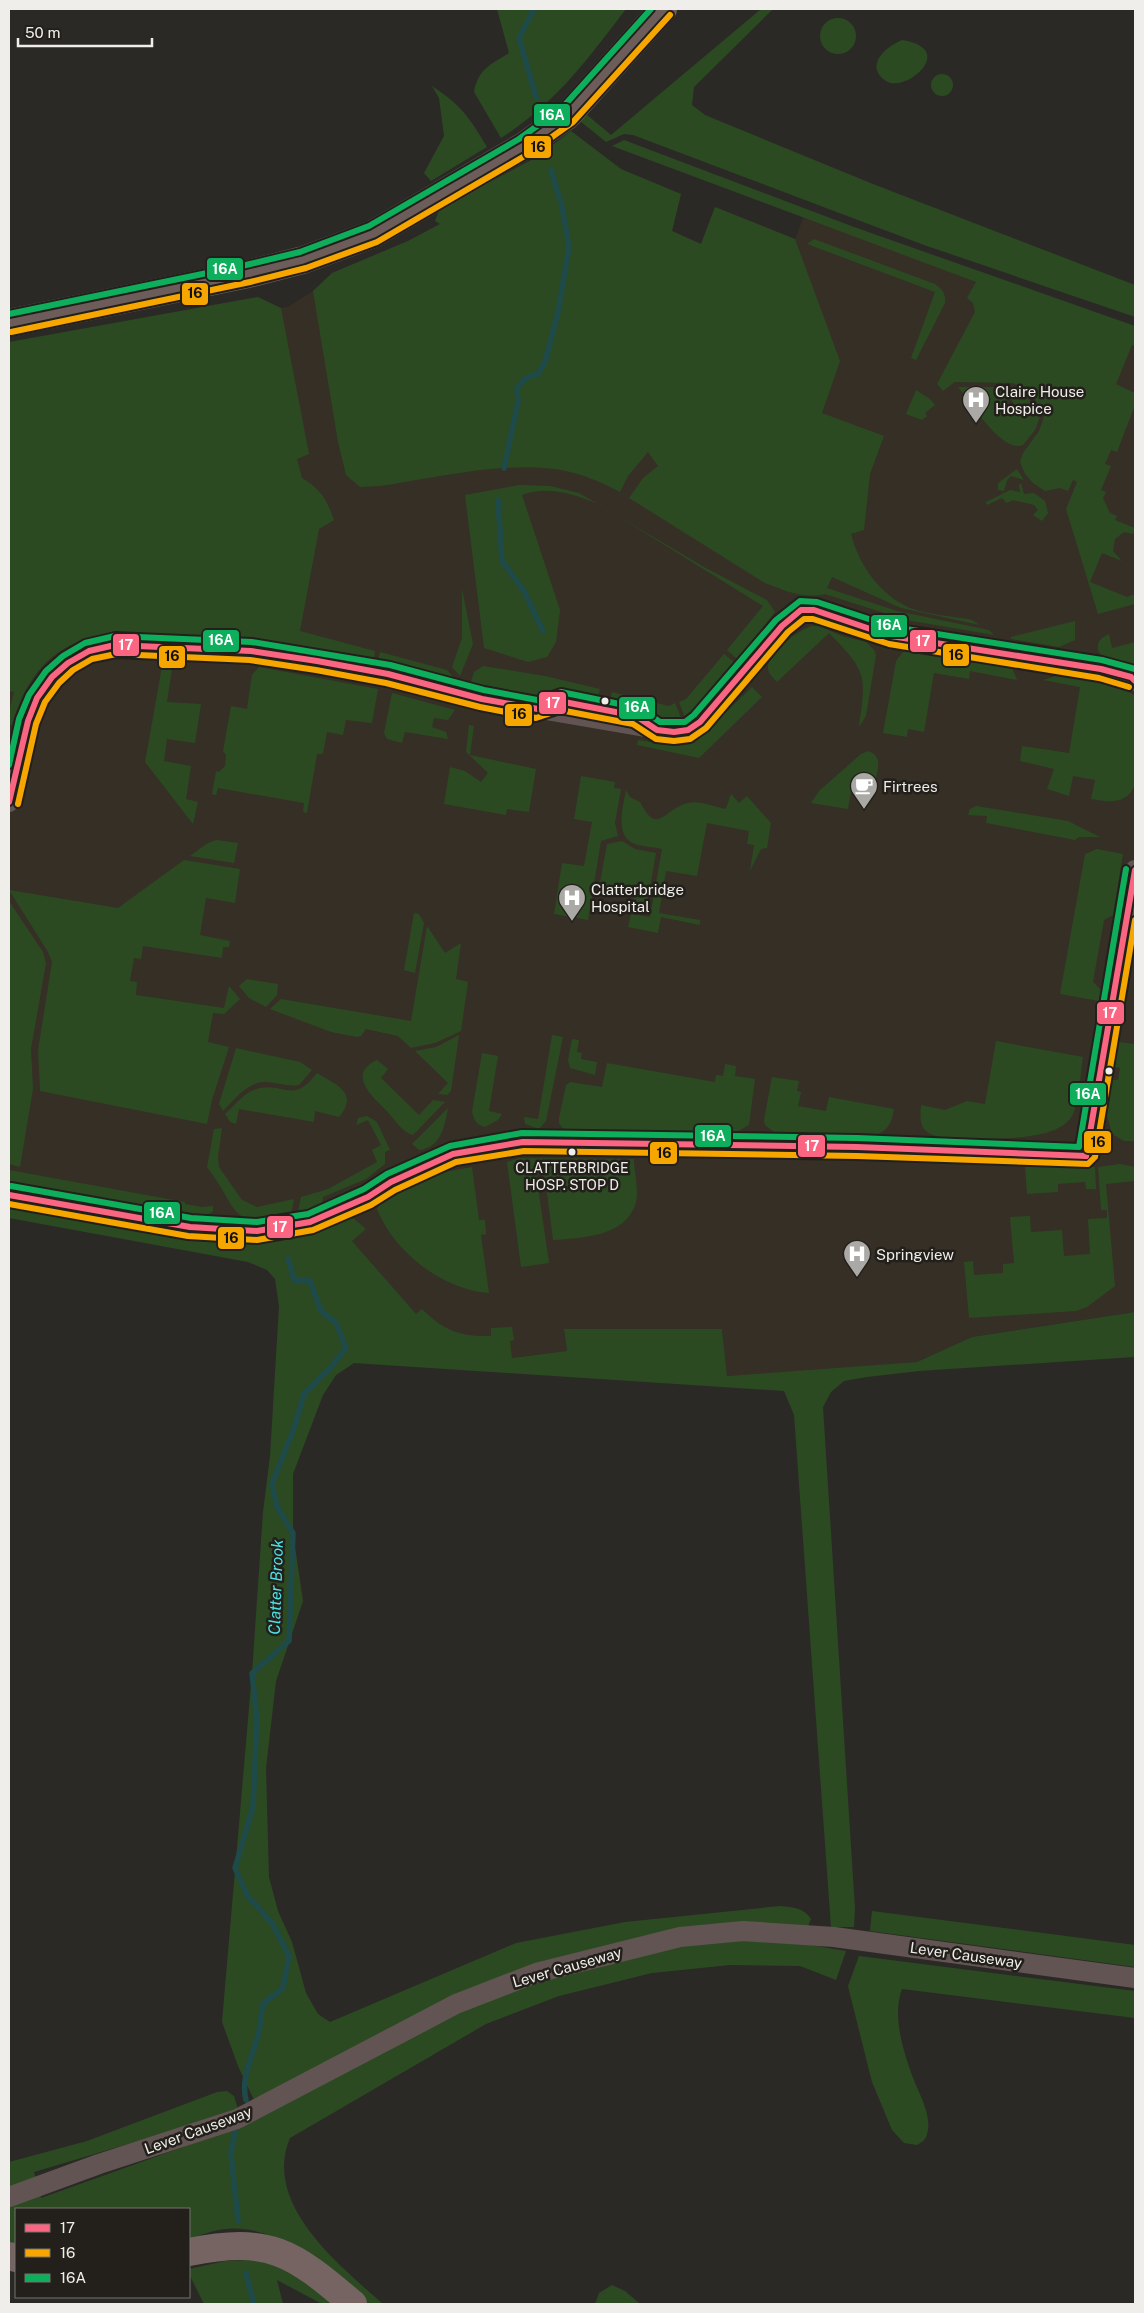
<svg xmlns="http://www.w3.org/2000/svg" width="1144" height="2313" viewBox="0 0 1144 2313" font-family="'Public Sans',sans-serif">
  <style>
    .built { fill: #352f25 }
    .green { fill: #2c4a22 }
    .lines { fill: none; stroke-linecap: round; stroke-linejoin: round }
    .stream { stroke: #1e4a49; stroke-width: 5.5 }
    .street { stroke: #615452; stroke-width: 20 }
    .secondary { stroke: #6c5d5b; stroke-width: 28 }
    .primary { stroke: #756462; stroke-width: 28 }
    .bus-1-casing { stroke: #23201b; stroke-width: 10 }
    .bus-2-casing { stroke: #23201b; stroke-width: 10 }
    .bus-3-casing { stroke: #23201b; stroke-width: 10 }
    .bus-1 { stroke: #fa6682; stroke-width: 6 }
    .bus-2 { stroke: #f7a600; stroke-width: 6 }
    .bus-3 { stroke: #0daf5c; stroke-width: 6 }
    .bus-dot { fill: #f0eeea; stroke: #23201b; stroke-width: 2 }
    .labels { text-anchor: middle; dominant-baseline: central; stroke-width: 5; stroke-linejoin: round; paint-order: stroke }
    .bus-label { font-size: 14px; fill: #f0eeea; stroke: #23201b }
    .poi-label { font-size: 15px; fill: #f0eeea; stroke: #23201b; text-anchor: start }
    .street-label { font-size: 15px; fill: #f0eeea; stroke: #23201b }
    .water-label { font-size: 16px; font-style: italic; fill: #4be5e7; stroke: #23201b }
    .line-badge { stroke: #23201b; stroke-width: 2 }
    .badge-label { font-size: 14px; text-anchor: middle; font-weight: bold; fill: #fff }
    .pale-badge-label { font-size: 14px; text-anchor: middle; font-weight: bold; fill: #111 }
  </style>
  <rect width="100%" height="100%" fill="#2b2926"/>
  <polygon class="built" points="571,131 621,169 681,194 672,231 701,244 715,207 795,239 804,216 944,269 1135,346 1135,1312 972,1337 917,1362 820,1370 727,1376 722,1329 564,1329 567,1351 512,1358 213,1245 9,1206 9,361 272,316 281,308 288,307 313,291 332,273 408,241 489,199"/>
  <g class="green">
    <path d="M497,9H626C586,61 557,102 501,138L474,92C478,69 490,65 509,53Z"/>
    <polygon points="761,9 773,9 694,87 692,105 705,115 873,184 1135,285 1135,317 924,245 633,135 624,134 606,142 580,121 586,114 611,135"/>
    <circle cx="838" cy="36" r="18"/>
    <path d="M902,40C959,49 905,94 886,81C864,66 885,47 902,40Z"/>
    <circle cx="942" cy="85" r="11"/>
    <path d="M432,86C461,105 470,118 487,147L431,181L424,173L444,136L439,98Z"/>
    <path d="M571,131L621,169L681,194L672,231L701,244L715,207L795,239L840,361L822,413L884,436L870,474L864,530L851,534C859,565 880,595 910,608C929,615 952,616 972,620L980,625L901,608L832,577L827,588L897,611L989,630L994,635L906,620L825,594C803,599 786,591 765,583L629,498L643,478L658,466L648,452L628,476L620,492C603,483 585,475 566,471C512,459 436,478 380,486L360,487L346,475L338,442L313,291L332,273L408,241L440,224L435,221L440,208L537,157Z"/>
    <polygon points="624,140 854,227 1135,326 1135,346 1132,345 1116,384 1135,393 1135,405 1117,452 1111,450 1105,464 1111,466 1101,490 1106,492 1103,498 1110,513 1117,516 1115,520 1135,528 1133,534 1124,532 1115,539 1113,551 1122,561 1102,553 1090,582 1127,597 1135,594 1135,604 1098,614 1066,509 1077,482 1073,480 1068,491 1060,488 1045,491 1033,483 1025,474 1020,462 1023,453 1039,431 1046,411 1041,410 1031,393 1013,383 955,382 943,391 937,384 975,312 973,303 967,298 976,282 612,146"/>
    <path d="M814,239L935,284C942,289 946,293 945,303L916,360L911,358L935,292L807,244Z"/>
    <path d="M258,297L281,308L309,454L297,459L302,478C321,489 327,500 334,520L319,529L300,631L375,651L374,660C310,648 247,639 182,635C144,633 102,628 67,647C37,663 21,694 12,725H9V712L14,692L9,691V342Z"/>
    <path d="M958,387H998C1009,409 1018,412 1040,417L1035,430L1023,445C1002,454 970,401 958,387Z"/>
    <polygon points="1002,387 1022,391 1031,402 1029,408 1024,410 1014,404"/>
    <polygon points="916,390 930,399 935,405 925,413 927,416 922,420 906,414"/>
    <polygon points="1017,469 1024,480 1011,476 1007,480 1004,491 998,490 998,483"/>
    <polygon points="1021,483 1024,494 1034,493 1045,501 1048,513 1042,521 1033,515 1038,510 1034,505 1013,500 1007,503 1002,498 987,505 986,502 1010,490 1020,492 1019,485"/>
    <path d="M519,485L550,486L579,493L704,567L767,600L775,612L738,660L727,650L763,606L600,505C575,494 548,485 522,495L560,610L556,642L547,657L528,662L484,648L465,495Z"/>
    <polygon points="462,589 473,644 460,676 452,667 462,638"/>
    <polygon points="1075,621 1075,640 1059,647 1011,639 1011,637"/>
    <path d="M811,626H819L842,636L866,642L874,650L876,655L866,716L859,727C867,674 866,671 829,633L777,682C774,678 769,675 768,669C766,653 798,631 811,626Z"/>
    <path d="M1109,634L1112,648L1135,642V670C1125,664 1095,661 1098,645C1099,639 1103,637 1109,634Z"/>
    <polygon points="915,649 999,661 1012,668 1017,680 970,671 969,679 934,673 924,732 908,729 907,737 883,733 896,661 903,652"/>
    <polygon points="380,652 447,670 456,681 449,683 378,661"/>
    <polygon points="724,654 735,663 696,709 685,718 679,702 686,699"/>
    <polygon points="163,661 173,662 167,702 201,704 195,743 167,739 164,761 191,766 186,799 198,802 193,824 145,762"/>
    <polygon points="483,666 545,676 600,689 598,696 557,690 530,697 473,688 471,682 474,672"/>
    <polygon points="259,667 378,689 372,723 346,720 343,735 327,732 323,754 317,754 307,813 303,812 304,803 218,788 216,795 212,794 216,771 219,772 225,766 226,755 223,751 231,706 247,709 252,675"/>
    <path d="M1065,673L1114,683L1135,696V785C1126,805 1110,802 1091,799L1095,780L1073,776L1069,796L1047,789L1054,769L1020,761L1022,746L1069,753L1080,687L1043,680Z"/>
    <polygon points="752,687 762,697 699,758 637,745 638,740 678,746 694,743"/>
    <path d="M612,692L669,706L675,703L682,720C659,725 656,712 638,706C629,703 619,702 610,700Z"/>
    <polygon points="392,693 455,710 448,720 434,718 432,727 446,732 448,739 405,732 402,743 387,739 384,733"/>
    <polygon points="469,725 474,726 470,755 536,769 529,812 507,809 506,815 444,804 450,767 465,771 481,782 488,773 466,752"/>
    <path d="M868,751C884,756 877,771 875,783L853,780L848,809L811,803L819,791L861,754Z"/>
    <polygon points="581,776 615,782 614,788 621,789 615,823 618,836 601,841 588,920 554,914 562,863 584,866 592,822 574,819"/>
    <path d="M626,790L630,797L640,802C658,837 663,809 688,803C698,800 715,807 726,809L731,794L739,803L747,796L771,823L767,848L761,849L750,871L754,845L747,844L749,831L707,823L697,876L666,871L659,913L700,920V925L661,917L658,933L628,927L631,914L650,917L662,849C654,847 643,847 635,844C614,836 623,807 626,790Z"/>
    <polygon points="976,806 1068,821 1100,837 1079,837 1075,840 986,823 987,816 968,815 970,809"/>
    <polygon points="216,840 238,843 234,863 190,856 208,843"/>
    <polygon points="622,841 635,849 656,853 646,910 632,907 634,894 599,888 607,844"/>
    <polygon points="1097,849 1123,854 1113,915 1104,920 1093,982 1101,990 1099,1001 1060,994 1085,854"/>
    <polygon points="184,860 240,869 235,903 206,898 200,935 230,941 229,947 223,947 222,958 143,946 141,959 134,958 130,981 137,982 136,995 224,1008 229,986 240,999 224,1014 213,1013 208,1042 229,1047 212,1100 207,1124 40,1091 38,1050 52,962 48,952 9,890 118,908"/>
    <polygon points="9,901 43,952 46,963 31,1049 33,1089 20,1167 9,1164"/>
    <polygon points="414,913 419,914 424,923 415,973 404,970"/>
    <polygon points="427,926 445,953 461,943 456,979 468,982 461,1031 435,1043 411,1048 398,1036 366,1029 361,1036 357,1037 331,1032 270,1009 281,999 411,1021"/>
    <polygon points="247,979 278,984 277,995 266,1007 249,998 239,986"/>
    <polygon points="459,1035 451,1091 447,1095 438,1094 448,1083 415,1051 436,1047"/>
    <polygon points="552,1035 563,1037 546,1121 539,1129 525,1124 524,1117 538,1119"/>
    <polygon points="572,1039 579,1040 577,1052 582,1053 581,1059 597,1062 595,1075 570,1068 568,1060"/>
    <path d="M996,1041L1083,1057C1080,1075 1080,1098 1073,1114C1058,1146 978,1137 946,1138C922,1134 919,1128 921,1105L945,1110L967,1101L985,1104Z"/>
    <polygon points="1119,1042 1135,1044 1135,1141 1124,1141 1112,1134 1107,1116 1112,1080 1118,1080 1120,1068 1114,1067"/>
    <path d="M236,1048L300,1062L312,1070L299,1085C288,1087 279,1083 268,1082C249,1080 235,1099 223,1111L219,1104Z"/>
    <path d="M482,1053L498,1056L489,1111L502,1114L498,1120L485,1127C476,1125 474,1120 472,1112Z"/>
    <path d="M377,1060L388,1069L381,1078L419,1115L433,1100L445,1102L413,1135C403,1133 394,1119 387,1111C373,1097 346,1074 377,1060Z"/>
    <polygon points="607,1063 715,1082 716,1075 723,1076 725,1064 736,1066 735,1076 755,1079 749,1125 733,1134 564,1130 559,1123 559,1118 566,1085 570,1082 602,1087"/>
    <path d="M317,1073C335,1084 360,1093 339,1117L315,1111L314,1122L239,1109L236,1124L230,1122L225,1114C234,1106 243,1094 254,1090C283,1079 291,1107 317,1073Z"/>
    <path d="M772,1077L799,1081L797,1091L801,1092L798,1106L826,1111L829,1097L894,1109C892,1120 890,1129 878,1134L774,1132L765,1125L764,1120Z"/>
    <path d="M448,1108C445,1125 441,1148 419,1150L412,1144Z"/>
    <polygon points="367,1116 377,1122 390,1150 385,1152 385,1164 366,1179 323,1197 322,1205 298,1212 301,1197 328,1189 377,1162 372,1150 381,1145 368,1120 356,1125 358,1118"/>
    <path d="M222,1128L218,1157L219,1167L242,1200L257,1207L294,1199L291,1214C228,1231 240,1210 207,1167L214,1129Z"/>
    <path d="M519,1158L634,1159C634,1172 639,1190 636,1202C627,1237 581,1238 553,1240L545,1177L536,1173L549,1263L521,1267L507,1162Z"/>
    <polygon points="1120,1164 1135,1167 1135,1181 1106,1184 1115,1286 1087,1307 1076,1311 969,1318 964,1262 973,1261 974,1275 1003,1273 1003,1264 1014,1263 1010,1217 1030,1216 1031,1232 1062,1230 1064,1256 1090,1254 1088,1219 1107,1218 1107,1210 1101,1210 1098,1167"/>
    <path d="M472,1167L479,1220H485L486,1234L481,1235L489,1293C443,1290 394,1252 377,1209L383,1197L389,1192L444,1172Z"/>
    <polygon points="1025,1167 1095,1167 1096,1189 1086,1189 1085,1182 1058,1184 1058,1192 1027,1194"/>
    <polygon points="9,1170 185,1202 185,1204 202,1207 213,1206 213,1211 201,1220 9,1185"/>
    <path d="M9,1206L175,1238L225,1242L284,1237L353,1218L366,1229L352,1241L416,1314L422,1309C443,1330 460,1337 491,1336V1328L512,1327L514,1340L510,1341L512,1358L567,1351L564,1329H722L727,1376L917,1362L972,1337L1135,1312V1357L919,1371L867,1377L844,1381L831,1392L823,1407L855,1909L854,1927H831L794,1415L784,1391L354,1363L336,1375L323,1395L293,1474V1533L303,1601L276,1681L266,1768L269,1877L278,1911L292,1942L306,1993L318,2014L330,2022L516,1943L625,1922L780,1906C793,1907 804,1908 811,1919L808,1926L608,1947L255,2102L238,2066L222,2022L252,1673L263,1512L270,1456L279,1306L275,1279L267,1270L248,1262L9,1218Z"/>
    <polygon points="872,1911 1135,1945 1135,1967 870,1931"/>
    <path d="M725,1939L793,1942L846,1951L836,1980L800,1966L730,1965L652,1973L559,1996L486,2024L290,2138C262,2204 339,2265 383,2304H367C331,2273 278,2223 226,2229C213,2230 201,2235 189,2239V2209H16V2246L9,2244V2162L87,2141L217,2092L227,2091L234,2096L238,2109L232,2113L34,2172L41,2198L239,2127L492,1996L649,1951Z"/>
    <path d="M859,1956L1135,1991V2018L902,1989C892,2015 903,2050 912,2075C918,2092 933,2116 927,2134C926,2140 922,2142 917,2145L904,2143L892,2130L872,2082L848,1986Z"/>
    <path d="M251,2260C288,2263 308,2282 336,2304H322L277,2280L283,2304H204L189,2274V2269L225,2261Z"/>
    <polygon points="612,2285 625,2291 640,2304 595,2304 599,2293"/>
  </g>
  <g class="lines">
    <g class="stream">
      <polyline points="534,9 519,38 536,97"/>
      <polyline points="504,468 518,402 517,388 526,378 538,374 545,362 558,312 569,247 562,206 551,170"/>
      <polyline points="498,500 502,561 524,591 543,631"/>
      <path d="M246,2100C240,2077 254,2054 259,2031C261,2022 261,2013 263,2004L283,1988L289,1956L272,1923L247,1895L235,1868L253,1807L257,1719L252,1673L289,1641L293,1533L277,1507L272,1484L294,1428L304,1394L330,1368L346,1348L336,1323L321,1311L310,1281L294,1280L288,1258"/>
      <polyline points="235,2132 231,2153 238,2221"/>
      <polyline points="246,2273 254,2304"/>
    </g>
    <g class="street">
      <polyline points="9,802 28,721 37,698 52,677 68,663 89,651 115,645 251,651 317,661 388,674 482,699 674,732 688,730 700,722 782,626 801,610 814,610 891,636 1101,669 1131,677 1135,681"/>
      <polyline points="9,1195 190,1227 257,1231 310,1222 368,1197 391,1182 453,1154 523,1142 857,1147 1086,1156 1135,870"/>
      <polyline points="9,2197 99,2164 237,2119 456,2004 536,1973 680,1937 743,1931 834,1937 1135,1978"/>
    </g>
    <polyline class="secondary" points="9,323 248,274 303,260 373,234 524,146 568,115 663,9"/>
    <g class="primary">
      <path d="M189,2252C270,2236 292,2252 353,2304"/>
      <polyline points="9,2256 16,2258"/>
    </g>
    <defs>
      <g id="bus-1">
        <polyline points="9,802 28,721 37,698 52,677 68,663 89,651 115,645 251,651 317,661 388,674 482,699 538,709 559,701 636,716 657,730 674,732 688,730 700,722 782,626 801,610 814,610 891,636 1101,669 1131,677 1135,681"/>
        <polyline points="1086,1156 1135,870"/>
        <polyline points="9,1195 190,1227 257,1231 310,1222 368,1197 391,1182 453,1154 523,1142 857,1147 1086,1156"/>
      </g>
      <g id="bus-2">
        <polyline points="11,332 250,282 306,268 377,242 528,154 573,122 670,15"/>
        <polyline points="18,804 36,724 45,702 59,683 73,670 92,659 116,654 250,660 316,670 386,683 480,707 536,718 560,710 633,724 656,739 674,741 690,739 706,728 788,632 804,619 813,619 889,644 1099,678 1129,687"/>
        <polyline points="9,1204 188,1236 257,1240 313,1230 371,1205 395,1190 456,1162 524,1151 857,1156 1088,1164 1095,1157 1135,920"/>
      </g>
      <g id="bus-3">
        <polyline points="9,314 246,265 300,252 369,226 519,139 562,108 651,9"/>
        <polyline points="9,765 19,719 29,695 46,671 63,656 85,643 115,636 252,642 390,665 484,690 537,700 561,692 639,708 660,722 685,722 694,715 776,620 800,601 817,602 893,627 1102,660 1135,669"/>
        <polyline points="11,1186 191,1218 257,1222 308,1214 364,1189 387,1174 450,1146 522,1133 857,1138 1079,1147 1126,869"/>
      </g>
    </defs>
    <use href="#bus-1" class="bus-1-casing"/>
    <use href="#bus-2" class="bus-2-casing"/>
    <use href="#bus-3" class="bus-3-casing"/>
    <use href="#bus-1" class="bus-1"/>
    <use href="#bus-2" class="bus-2"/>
    <use href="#bus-3" class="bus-3"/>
  </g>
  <defs>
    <symbol id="hospital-pin" viewBox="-11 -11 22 30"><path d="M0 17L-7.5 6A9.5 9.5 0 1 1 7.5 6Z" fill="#aba9a5" stroke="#23201b"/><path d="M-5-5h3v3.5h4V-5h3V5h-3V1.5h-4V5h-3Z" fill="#fff"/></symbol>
    <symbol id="cafe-pin" viewBox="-11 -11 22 30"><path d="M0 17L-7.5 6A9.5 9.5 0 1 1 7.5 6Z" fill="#aba9a5" stroke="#23201b"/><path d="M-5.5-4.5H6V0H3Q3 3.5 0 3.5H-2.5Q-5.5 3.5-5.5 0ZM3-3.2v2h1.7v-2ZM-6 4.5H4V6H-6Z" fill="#fff"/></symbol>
  </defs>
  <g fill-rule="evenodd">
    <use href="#hospital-pin" x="960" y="384" width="32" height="43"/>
    <use href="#cafe-pin" x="848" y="770" width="32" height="43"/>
    <use href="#hospital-pin" x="556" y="882" width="32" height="43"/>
    <use href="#hospital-pin" x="841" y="1238" width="32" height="43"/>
  </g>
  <g class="bus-dot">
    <circle cx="605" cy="701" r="4.5"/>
    <circle cx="1109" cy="1071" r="4.5"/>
    <circle cx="572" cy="1152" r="4.5"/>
  </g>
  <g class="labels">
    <g class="bus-label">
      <text x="572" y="1168">CLATTERBRIDGE<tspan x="572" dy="17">HOSP. STOP D</tspan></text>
    </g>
    <g class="poi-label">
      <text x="995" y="391">Claire House<tspan x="995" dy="17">Hospice</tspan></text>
      <text x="883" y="786">Firtrees</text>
      <text x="591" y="889">Clatterbridge<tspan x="591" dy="17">Hospital</tspan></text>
      <text x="876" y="1254">Springview</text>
    </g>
    <g class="street-label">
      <text transform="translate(966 1955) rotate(8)">Lever Causeway</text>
      <text transform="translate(567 1967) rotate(-16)">Lever Causeway</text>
      <text transform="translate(198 2130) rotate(-20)">Lever Causeway</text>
    </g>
    <g class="water-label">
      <text transform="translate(276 1587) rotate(-88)">Clatter Brook</text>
    </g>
  </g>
  <g class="line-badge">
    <rect x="533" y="103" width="38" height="24" rx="5" fill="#0daf5c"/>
    <rect x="523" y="135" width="29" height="24" rx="5" fill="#f7a600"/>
    <rect x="206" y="257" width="38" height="24" rx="5" fill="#0daf5c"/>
    <rect x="181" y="282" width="28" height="24" rx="5" fill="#f7a600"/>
    <rect x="870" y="614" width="38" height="24" rx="5" fill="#0daf5c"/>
    <rect x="202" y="629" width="38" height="24" rx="5" fill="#0daf5c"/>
    <rect x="909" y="629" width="28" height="24" rx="5" fill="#fa6682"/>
    <rect x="112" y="633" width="28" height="24" rx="5" fill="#fa6682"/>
    <rect x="942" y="643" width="28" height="24" rx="5" fill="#f7a600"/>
    <rect x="158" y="645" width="28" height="24" rx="5" fill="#f7a600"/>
    <rect x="538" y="691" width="29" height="24" rx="5" fill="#fa6682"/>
    <rect x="618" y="696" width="38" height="24" rx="5" fill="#0daf5c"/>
    <rect x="504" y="703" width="29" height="24" rx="5" fill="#f7a600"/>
    <rect x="1096" y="1001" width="29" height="24" rx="5" fill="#fa6682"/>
    <rect x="1069" y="1082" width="38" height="24" rx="5" fill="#0daf5c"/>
    <rect x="694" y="1124" width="38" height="24" rx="5" fill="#0daf5c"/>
    <rect x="1083" y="1130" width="29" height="24" rx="5" fill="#f7a600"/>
    <rect x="797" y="1134" width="29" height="24" rx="5" fill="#fa6682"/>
    <rect x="649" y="1141" width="29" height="24" rx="5" fill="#f7a600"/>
    <rect x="143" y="1201" width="38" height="24" rx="5" fill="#0daf5c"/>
    <rect x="266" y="1215" width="28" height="24" rx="5" fill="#fa6682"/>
    <rect x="217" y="1226" width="28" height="24" rx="5" fill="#f7a600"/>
  </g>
  <g class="badge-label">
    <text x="552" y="120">16A</text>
    <text x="225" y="274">16A</text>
    <text x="889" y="630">16A</text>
    <text x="221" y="645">16A</text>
    <text x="923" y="646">17</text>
    <text x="126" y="650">17</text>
    <text x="553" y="708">17</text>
    <text x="637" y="712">16A</text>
    <text x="1110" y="1018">17</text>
    <text x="1088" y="1099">16A</text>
    <text x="713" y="1141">16A</text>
    <text x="812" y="1151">17</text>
    <text x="162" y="1218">16A</text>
    <text x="280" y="1232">17</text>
  </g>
  <g class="pale-badge-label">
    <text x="538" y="152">16</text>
    <text x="195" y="298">16</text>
    <text x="956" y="660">16</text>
    <text x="172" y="661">16</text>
    <text x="519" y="719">16</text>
    <text x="1098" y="1147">16</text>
    <text x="664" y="1158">16</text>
    <text x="231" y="1243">16</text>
  </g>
  <rect width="1144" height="2313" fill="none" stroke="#f0eeea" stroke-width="20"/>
  <rect x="15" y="2208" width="175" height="90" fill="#23201b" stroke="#75726e"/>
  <rect x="25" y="2224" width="25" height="8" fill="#fa6682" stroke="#75726e"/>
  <text x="60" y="2233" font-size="15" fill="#f0eeea">17</text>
  <rect x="25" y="2249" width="25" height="8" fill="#f7a600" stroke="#75726e"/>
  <text x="60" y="2258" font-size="15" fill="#f0eeea">16</text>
  <rect x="25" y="2274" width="25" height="8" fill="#0daf5c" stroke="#75726e"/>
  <text x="60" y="2283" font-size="15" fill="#f0eeea">16A</text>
  <path d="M18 38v8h134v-8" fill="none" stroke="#f0eeea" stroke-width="2.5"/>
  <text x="25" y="38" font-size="15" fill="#f0eeea" stroke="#23201b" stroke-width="4" paint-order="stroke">50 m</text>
</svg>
